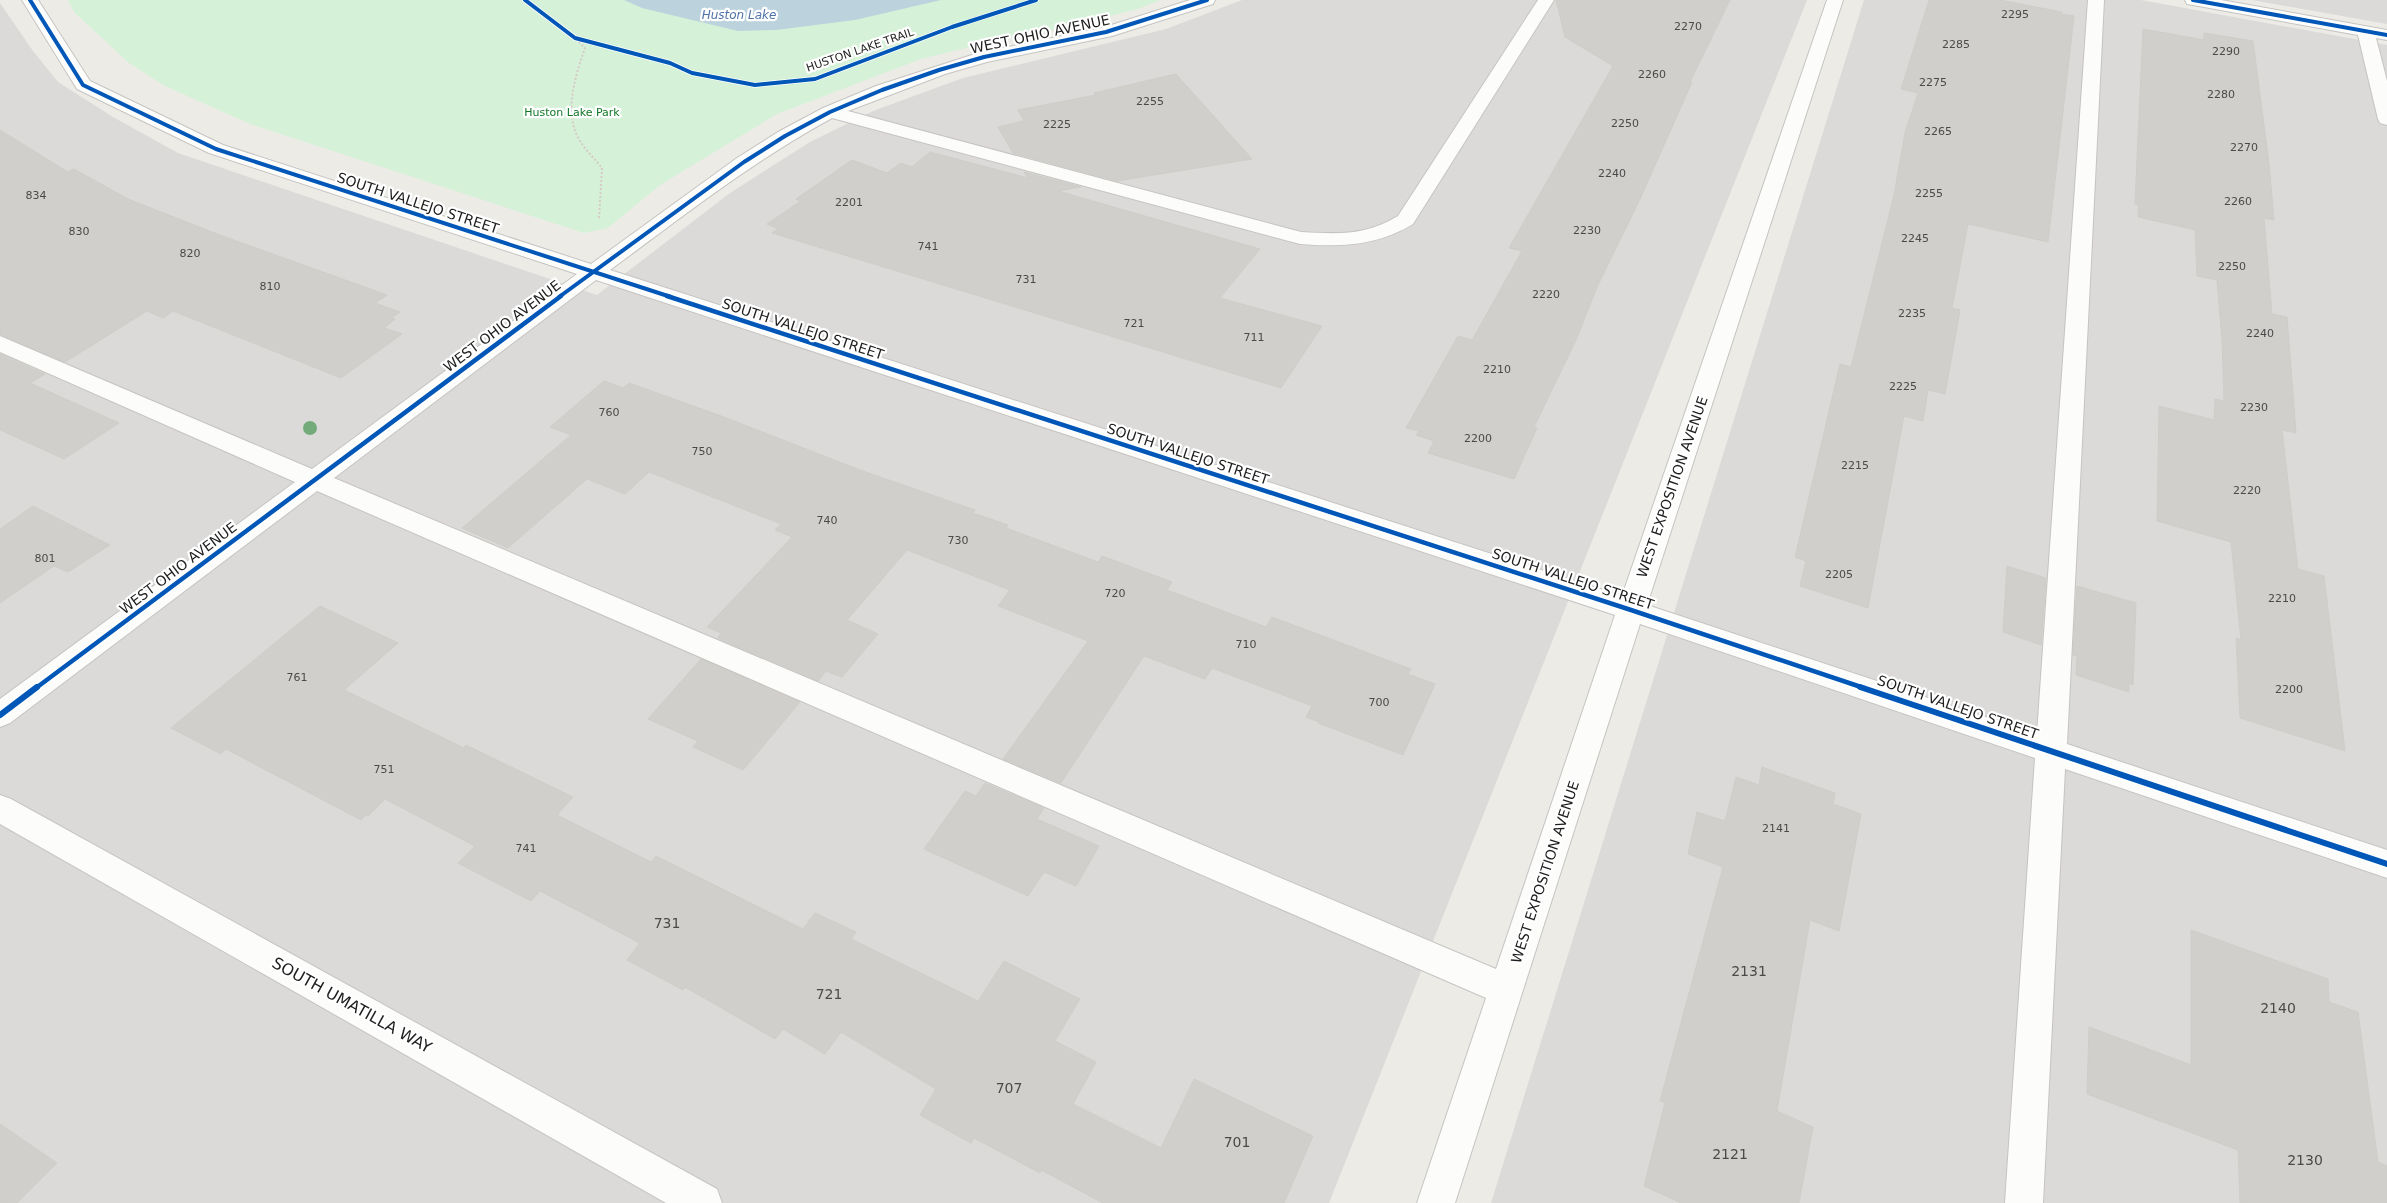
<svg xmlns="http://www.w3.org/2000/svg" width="2387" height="1203" viewBox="0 0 2387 1203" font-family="'DejaVu Sans',sans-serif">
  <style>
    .residential { fill: #dbdad8 }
    .park { fill: #d5f2d8 }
    .water { fill: #bcd3de }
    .building { fill: #d0cfcc; stroke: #cfcdc8 }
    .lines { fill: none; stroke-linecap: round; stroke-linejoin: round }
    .minor-casing { stroke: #c5c4c2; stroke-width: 2 }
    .path { stroke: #d5cac7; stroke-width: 2; stroke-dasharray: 2 2; stroke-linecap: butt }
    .minor { fill: #fcfcfb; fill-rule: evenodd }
    .cycleway-far2-casing { stroke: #fff; stroke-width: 5.5 }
    .cycleway-far1-casing { stroke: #fff; stroke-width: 8 }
    .cycleway-casing { stroke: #fff; stroke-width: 9 }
    .cycleway-far2 { stroke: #0057b8; stroke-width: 4 }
    .cycleway-far1 { stroke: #0057b8; stroke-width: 4.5 }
    .cycleway { stroke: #0057b8; stroke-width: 6 }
    .tree { fill: #74ab7b }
    .labels { text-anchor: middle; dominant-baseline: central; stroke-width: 4.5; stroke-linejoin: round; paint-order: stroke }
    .number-label { font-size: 11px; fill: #4a4a4a }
    .far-street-label { font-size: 11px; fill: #1e1e1e; stroke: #fff }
    .far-park-label { font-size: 11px; fill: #117724; stroke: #fff }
    .far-water-label { font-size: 12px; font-style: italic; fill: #4f72a9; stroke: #fff }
    .street-label { font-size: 14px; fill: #1e1e1e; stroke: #fff }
    .near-number-label { font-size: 14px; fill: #4a4a4a }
    .near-street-label { font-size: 16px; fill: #1e1e1e; stroke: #fff }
  </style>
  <rect width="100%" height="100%" fill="#ecebe6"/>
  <g class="residential">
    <polygon points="1242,0 1807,0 1329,1203 0,1203 0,3 33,51 58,82 113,117 178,153 597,295 730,193 810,142 873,111 963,78 1166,29"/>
    <polygon points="1864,0 2141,0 2387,45 2387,1203 1491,1203"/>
    <polygon points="2252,0 2387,0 2387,24"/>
  </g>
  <polygon class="park" points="68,0 1160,0 1138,9 1054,30 978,45 921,59 777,114 660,185 608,228 584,233 250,124 165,86 129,63 74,12"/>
  <polygon class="water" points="624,0 941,0 855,20 776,30 738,31 642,8"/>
  <g class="building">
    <polygon points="1556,0 1730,0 1690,82 1692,82 1640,199 1597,287 1576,340 1534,427 1537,428 1514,479 1428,453 1434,441 1416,435 1419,431 1406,428 1458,336 1472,340 1522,251 1509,248 1613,66 1565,37"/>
    <polygon points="1929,0 2000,0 2062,12 2061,14 2074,16 2048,242 1968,224 1952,308 1960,310 1945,394 1928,390 1923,421 1904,416 1868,608 1800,586 1806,561 1795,557 1840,364 1851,367 1894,195 1905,133 1918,93 1901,89"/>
    <polygon points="2143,29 2204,40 2204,33 2253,41 2269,164 2274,220 2264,218 2272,314 2287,317 2296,433 2282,430 2298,569 2324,576 2345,751 2240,718 2236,638 2241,640 2231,542 2157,521 2159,406 2214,420 2215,399 2224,401 2222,339 2217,280 2197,276 2195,230 2138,217 2139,205 2135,204"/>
    <polygon points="1176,74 1252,159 1117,181 1013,153 998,127 1024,121 1018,110 1096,95 1094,93"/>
    <polygon points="0,130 68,172 74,169 128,199 217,234 387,295 375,303 400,312 391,318 395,319 384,328 402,334 341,378 173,311 163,318 147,311 65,362 0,334"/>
    <polygon points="930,152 1028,178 1024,172 1081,187 1058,191 1260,249 1220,298 1322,326 1281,388 772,233 778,229 767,224 801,201 796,199 852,160 887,173 901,163 912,167"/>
    <polygon points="0,354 45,374 30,383 119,423 64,459 0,430"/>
    <polygon points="604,381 623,388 629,383 724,417 860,470 975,510 973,513 1008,525 1006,528 1098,562 1102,556 1172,582 1167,590 1266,627 1272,617 1411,669 1408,674 1435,684 1403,755 1318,723 1319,722 1306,717 1312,706 1212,668 1205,679 1144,656 1061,783 1003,759 1088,641 998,606 1010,590 907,550 847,620 878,634 842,677 826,671 818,681 718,638 721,633 707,627 792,537 775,530 781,524 649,472 625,494 587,479 508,548 462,528 571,435 550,427"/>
    <polygon points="33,506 110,545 68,572 54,566 0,603 0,529"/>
    <polygon points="2007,566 2046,578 2041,645 2003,632"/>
    <polygon points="2077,586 2136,603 2133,685 2129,683 2129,692 2076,675 2077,656 2073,655"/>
    <polygon points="320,606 398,643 344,690 464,748 466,745 573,797 557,815 651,862 656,856 803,929 815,913 856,932 851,939 978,1001 1004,961 1080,999 1055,1041 1096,1062 1073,1104 1161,1148 1194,1079 1313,1136 1284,1203 1103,1203 1041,1170 1040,1173 974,1138 971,1143 920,1115 936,1089 841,1032 825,1054 783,1029 775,1039 685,987 683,990 627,960 640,943 540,891 531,901 458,863 475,846 385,799 368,816 366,815 361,820 226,749 221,754 171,728"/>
    <polygon points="701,659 800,702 743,770 693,747 698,741 648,719"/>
    <polygon points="1762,767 1835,793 1833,804 1861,814 1839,931 1810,920 1777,1111 1813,1127 1799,1203 1681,1203 1644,1186 1665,1103 1660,1101 1723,867 1688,854 1697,812 1725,821 1736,777 1759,785"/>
    <polygon points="985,783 1044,808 1037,819 1099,846 1076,886 1044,872 1028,896 924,849 965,791 976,796"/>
    <polygon points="2191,930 2328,979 2329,1002 2358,1012 2378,1162 2387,1166 2387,1203 2240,1203 2238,1150 2087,1094 2089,1027 2191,1065"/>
    <polygon points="0,1124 57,1163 17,1203 0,1203"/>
  </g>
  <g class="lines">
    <defs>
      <g id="minor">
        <path d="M22,0H38L90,81L223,145L591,264L737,158L778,132L823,108L876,86L978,53L1102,28L1190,0H1215L1213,4L1112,36L987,62L945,74L848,111L1301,232C1339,234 1365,236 1398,216L1538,0H1554L1413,224C1377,246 1341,247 1300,244L832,118C753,161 682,217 610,270L1622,596L1827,0H1843L1647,605L2037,734L2088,0H2104L2067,744L2387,850V878L2065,769L2043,1203H2005L2035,758L1640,624L1455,1203H1417L1486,998L317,491L10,723L0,727V699L295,482L0,352V336L312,469L577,274L209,153L77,89ZM596,280L1615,615L1496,969L334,478Z"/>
        <polygon points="2185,0 2221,0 2387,30 2387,40 2376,38 2387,81 2387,125 2380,123 2378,119 2358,35 2193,5 2187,4"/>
        <polygon points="0,795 11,799 717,1189 722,1203 666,1203 0,824"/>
      </g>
    </defs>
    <use href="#minor" class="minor-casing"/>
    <g class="path">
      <polyline points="525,0 575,38 670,63 692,73 755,85 805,80"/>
      <polyline points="980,18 1036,0"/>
      <path d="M576,39L585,48C575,77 563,113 580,141C586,151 595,159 602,168L599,219"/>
    </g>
    <use href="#minor" class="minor"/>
    <defs>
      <g id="cycleway-far2">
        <polyline points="30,0 83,85 216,149 671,297"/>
        <polyline points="525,0 575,38 670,63 692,73 755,85 815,79 952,27 1036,0"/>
        <polyline points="2193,0 2387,35"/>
        <polyline points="559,297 744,162 785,136 830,112 882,90 939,70 984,57 1106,32 1207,0"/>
      </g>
      <g id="cycleway-far1">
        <polyline points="667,296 1631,610 1864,688"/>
        <polyline points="36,688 561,296"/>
      </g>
      <g id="cycleway">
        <polyline points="1860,687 2387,864"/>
        <polyline points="0,715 37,687"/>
      </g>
    </defs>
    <use href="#cycleway-far2" class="cycleway-far2-casing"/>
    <use href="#cycleway-far1" class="cycleway-far1-casing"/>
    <use href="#cycleway" class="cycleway-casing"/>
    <use href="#cycleway-far2" class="cycleway-far2"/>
    <use href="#cycleway-far1" class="cycleway-far1"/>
    <use href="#cycleway" class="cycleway"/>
  </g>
  <circle class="tree" cx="310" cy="428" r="7"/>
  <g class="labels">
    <g class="number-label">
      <text x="2015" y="14">2295</text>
      <text x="1688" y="26">2270</text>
      <text x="1956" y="44">2285</text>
      <text x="2226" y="51">2290</text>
      <text x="1652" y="74">2260</text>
      <text x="1933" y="82">2275</text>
      <text x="2221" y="94">2280</text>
      <text x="1150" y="101">2255</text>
      <text x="1625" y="123">2250</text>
      <text x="1057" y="124">2225</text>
      <text x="1938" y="131">2265</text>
      <text x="2244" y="147">2270</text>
      <text x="1612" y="173">2240</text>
      <text x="1929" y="193">2255</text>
      <text x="36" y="195">834</text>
      <text x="2238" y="201">2260</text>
      <text x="849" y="202">2201</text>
      <text x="1587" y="230">2230</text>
      <text x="79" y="231">830</text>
      <text x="1915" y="238">2245</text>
      <text x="928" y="246">741</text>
      <text x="190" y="253">820</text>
      <text x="2232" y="266">2250</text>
      <text x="1026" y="279">731</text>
      <text x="270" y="286">810</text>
      <text x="1546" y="294">2220</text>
      <text x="1912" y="313">2235</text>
      <text x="1134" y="323">721</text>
      <text x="2260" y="333">2240</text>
      <text x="1254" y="337">711</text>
      <text x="1497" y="369">2210</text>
      <text x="1903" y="386">2225</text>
      <text x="2254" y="407">2230</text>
      <text x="609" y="412">760</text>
      <text x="1478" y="438">2200</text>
      <text x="702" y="451">750</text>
      <text x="1855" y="465">2215</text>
      <text x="2247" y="490">2220</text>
      <text x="827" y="520">740</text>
      <text x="958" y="540">730</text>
      <text x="45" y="558">801</text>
      <text x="1839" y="574">2205</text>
      <text x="1115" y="593">720</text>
      <text x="2282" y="598">2210</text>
      <text x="1246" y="644">710</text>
      <text x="297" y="677">761</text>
      <text x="2289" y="689">2200</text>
      <text x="1379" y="702">700</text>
      <text x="384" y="769">751</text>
      <text x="1776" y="828">2141</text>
      <text x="526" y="848">741</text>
    </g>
    <g class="far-street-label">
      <text transform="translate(860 50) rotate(-19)">HUSTON LAKE TRAIL</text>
    </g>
    <g class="far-park-label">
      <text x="572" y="112">Huston Lake Park</text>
    </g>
    <g class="far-water-label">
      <text x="739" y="15">Huston Lake</text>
    </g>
    <g class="street-label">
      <text transform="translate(1040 34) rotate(-12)">WEST OHIO AVENUE</text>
      <text transform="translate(418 203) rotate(18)">SOUTH VALLEJO STREET</text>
      <text transform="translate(502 326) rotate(-37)">WEST OHIO AVENUE</text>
      <text transform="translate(803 329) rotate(18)">SOUTH VALLEJO STREET</text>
      <text transform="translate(1188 454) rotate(18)">SOUTH VALLEJO STREET</text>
      <text transform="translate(1672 487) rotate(-71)">WEST EXPOSITION AVENUE</text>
      <text transform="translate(178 568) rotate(-37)">WEST OHIO AVENUE</text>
      <text transform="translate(1573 579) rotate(18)">SOUTH VALLEJO STREET</text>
      <text transform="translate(1958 707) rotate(19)">SOUTH VALLEJO STREET</text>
      <text transform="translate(1545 872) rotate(-72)">WEST EXPOSITION AVENUE</text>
    </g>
    <g class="near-number-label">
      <text x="667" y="923">731</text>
      <text x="1749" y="971">2131</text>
      <text x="829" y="994">721</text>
      <text x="2278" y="1008">2140</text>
      <text x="1009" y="1088">707</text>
      <text x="1237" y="1142">701</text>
      <text x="1730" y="1154">2121</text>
      <text x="2305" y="1160">2130</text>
    </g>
    <g class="near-street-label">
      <text transform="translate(352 1005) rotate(29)">SOUTH UMATILLA WAY</text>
    </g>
  </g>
</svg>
